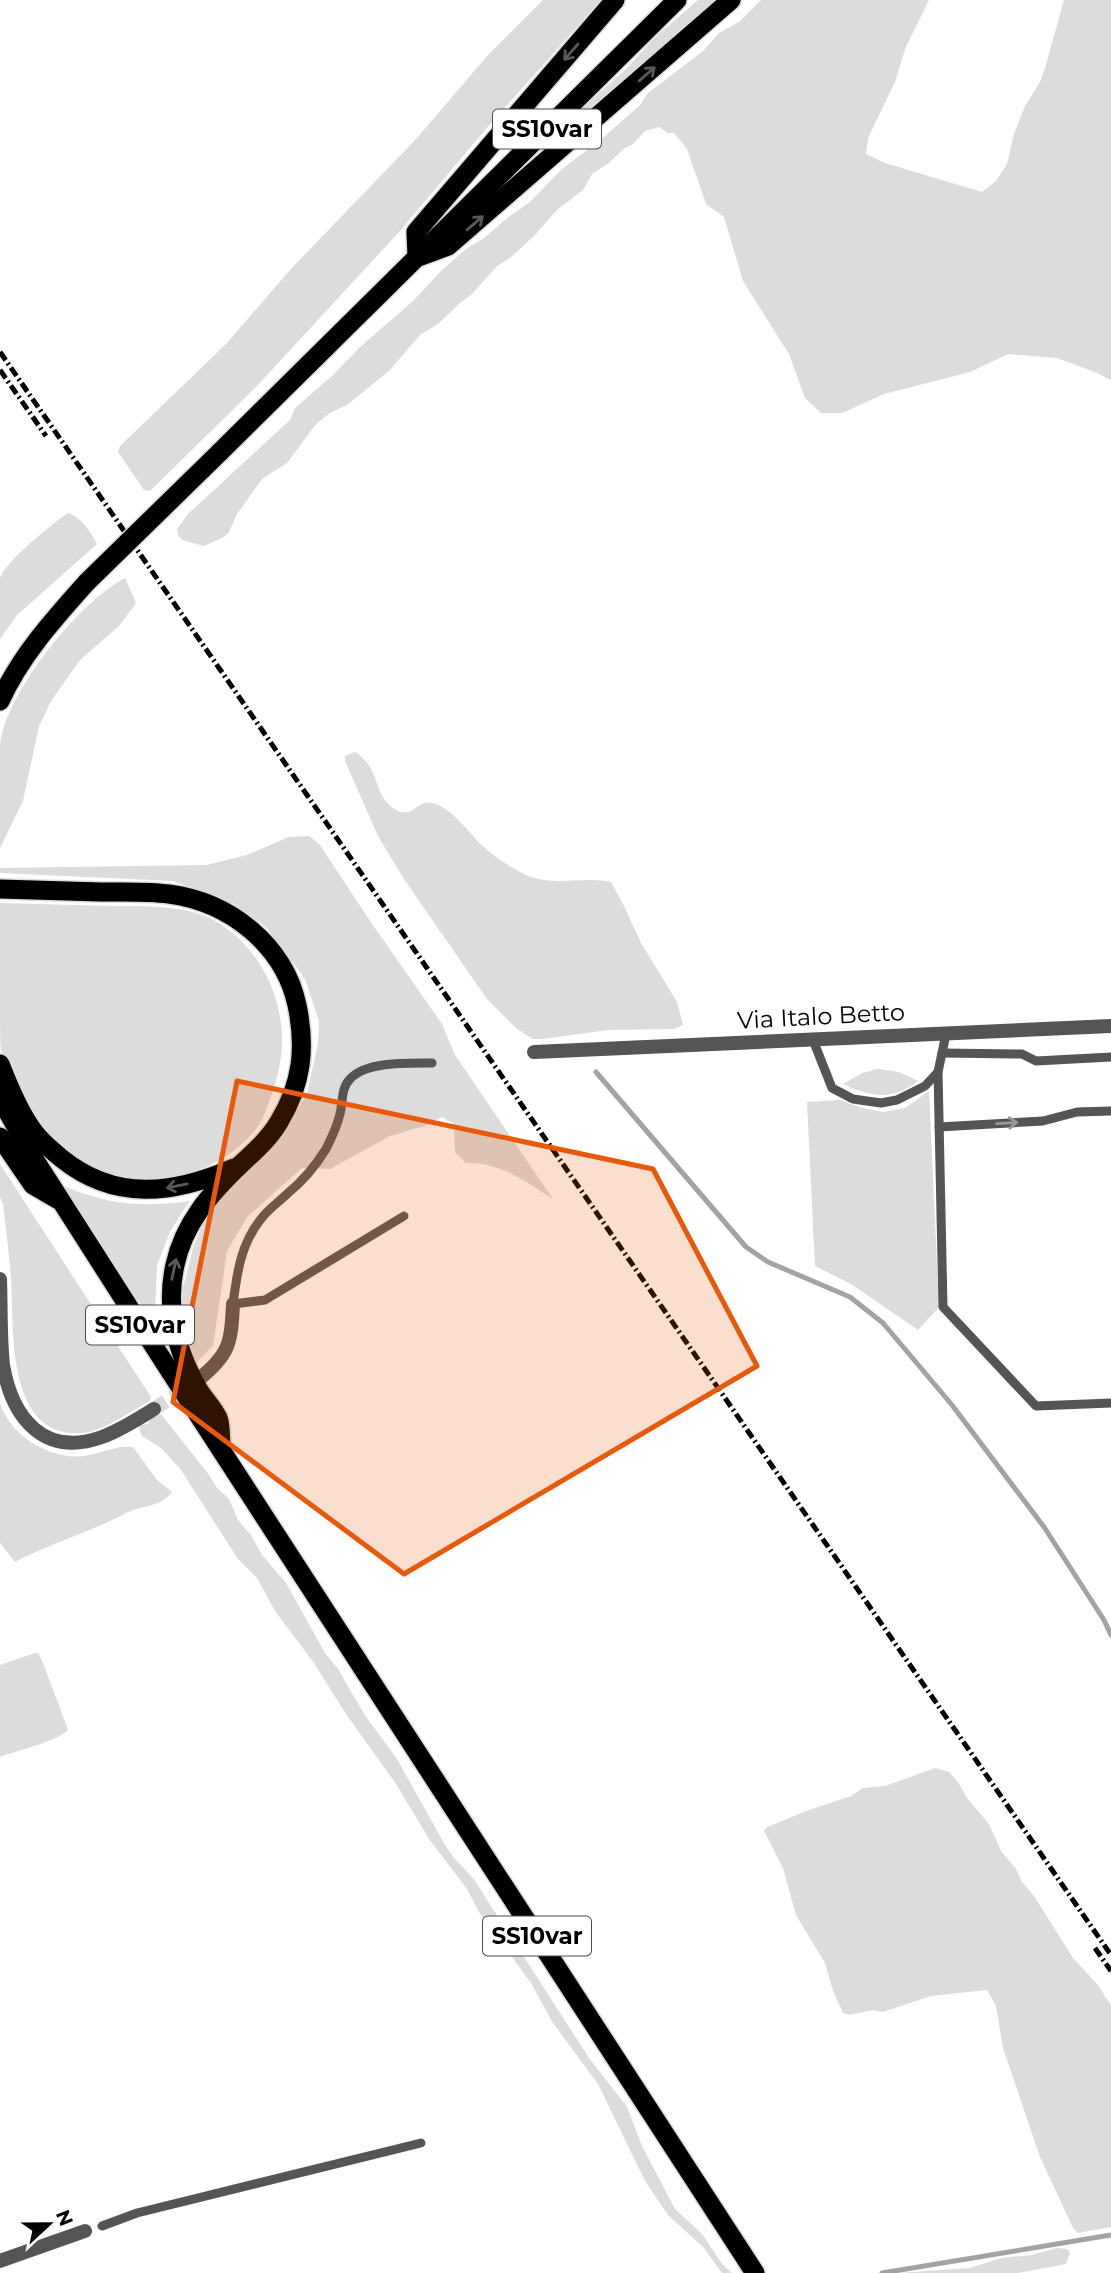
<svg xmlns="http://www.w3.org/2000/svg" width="1111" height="2273" viewBox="0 0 1111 2273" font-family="Montserrat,sans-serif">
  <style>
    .green { fill: #dcdcdc }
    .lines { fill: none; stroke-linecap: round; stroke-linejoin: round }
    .stream { stroke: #a3a3a3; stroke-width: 5 }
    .minor-tunnel { stroke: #d9d9d9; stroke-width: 14; stroke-dasharray: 14 7; stroke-linecap: butt }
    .trunk-casing { stroke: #dbdbdb; stroke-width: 22 }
    .service { stroke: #555; stroke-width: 9 }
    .minor { stroke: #555; stroke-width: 14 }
    .trunk { stroke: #000; stroke-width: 19 }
    .rail { stroke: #000; stroke-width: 5; stroke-dasharray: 10 3.5 2 3.5; stroke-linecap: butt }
    .trunk-bridge-casing { stroke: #dbdbdb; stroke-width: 22; stroke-linecap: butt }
    .trunk-bridge { stroke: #000; stroke-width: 19 }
    .oneway { stroke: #595959 }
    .oneway2 { stroke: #999 }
    .marked { fill: #e8590c; fill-opacity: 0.2; stroke: #e8590c; stroke-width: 5; stroke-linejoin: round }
    .labels { text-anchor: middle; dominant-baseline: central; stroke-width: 5; stroke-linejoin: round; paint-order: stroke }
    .shield { fill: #fff; stroke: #4c4c4c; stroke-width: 2 }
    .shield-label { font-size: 23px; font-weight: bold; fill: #000 }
    .street-label { font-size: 24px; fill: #000; stroke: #fff }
  </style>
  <rect width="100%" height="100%" fill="#fff"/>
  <g class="green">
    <polygon points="543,0 601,0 485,130 400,231 256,387 150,491 144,490 118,452 120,446 226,344 290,270 417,138 488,55"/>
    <path d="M698,0H718L643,65C609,85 588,122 554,141L567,129L576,114L627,68L655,37Z"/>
    <polygon points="761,0 929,0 905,49 895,82 868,138 866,154 885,163 982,192 996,181 1007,164 1014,134 1025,106 1040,82 1045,68 1064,0 1111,0 1111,380 1095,372 1057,358 1008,354 970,372 884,394 842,413 821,413 805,398 789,354 743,281 724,217 706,204 687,149 674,133 668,133 659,127 645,131 633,144 625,148 609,163 592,174 583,190 557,210 534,236 510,258 497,266 471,295 460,303 438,324 420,335 389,371 347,405 330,413 316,424 287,463 262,479 237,514 229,532 224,537 204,546 182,540 178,535 177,529 188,514 290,420 295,408 333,375 359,348 413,301 442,270 466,249 484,238 511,215 530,202 562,169 604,137 640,105 648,93 703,51 719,33 739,22"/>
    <path d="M68,513C81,517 91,532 97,544L17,615L0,639C0,627 0,587 0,578C5,562 53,523 68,513Z"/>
    <path d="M125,578L136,603L119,626L80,660L51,701L39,726L23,801L0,848C0,814 0,779 0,746C5,693 79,602 125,578Z"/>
    <path d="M355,752C380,767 373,794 393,808C413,822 416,799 432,803C452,807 470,835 485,848C496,858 512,868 526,875C553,887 582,876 611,882L622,902L641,943L677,1002L683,1025L674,1029L608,1030L543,1039H533L516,1028L487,999L404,879L378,836L345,761V756Z"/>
    <path d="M309,836L320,845L370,921L442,1024L455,1055L553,1199C524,1181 500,1162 466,1163L455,1152L454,1124L442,1117L427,1125L390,1136L330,1169L302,1168L248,1216L227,1251L213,1346L197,1362L191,1354L179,1304L193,1248L206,1216L284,1135L307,1093L318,1044L319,1021L305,979L266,927L234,904L173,881L0,873V868L206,865L247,855L289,837Z"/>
    <path d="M0,903C37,904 74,905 111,906C141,906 177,905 205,916C236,929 260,958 272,988C286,1026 285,1058 271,1096C268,1105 264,1117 259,1125C218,1182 131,1194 73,1159C39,1139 12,1088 1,1051C0,1039 0,1022 0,1009C0,974 0,938 0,903Z"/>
    <path d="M878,1069L899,1072L918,1081C892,1101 870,1097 843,1084L862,1073Z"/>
    <polygon points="929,1091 939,1307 918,1330 851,1284 815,1266 807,1102 840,1100 862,1108 883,1112 905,1108"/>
    <path d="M0,1164L151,1397L150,1401C130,1411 105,1431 82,1433C5,1439 14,1328 11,1278C9,1253 6,1228 3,1204L0,1197Z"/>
    <path d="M65,1187C110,1204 136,1207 184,1202L190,1200L170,1232L157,1265L155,1312L151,1313C112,1281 90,1229 65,1187Z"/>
    <path d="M0,1403C10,1436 50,1460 84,1456C101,1454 115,1445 133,1447L157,1480L172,1492C160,1508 140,1505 124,1514C89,1533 50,1543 15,1562L0,1543Z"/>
    <polygon points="161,1414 209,1475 217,1488 229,1499 238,1520 251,1535 262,1555 286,1583 325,1653 338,1669 364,1714 397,1759 445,1845 454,1858 473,1878 589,2058 627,2107 642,2146 675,2209 702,2234 722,2264 732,2273 722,2273 704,2248 668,2215 645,2181 598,2084 553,2023 531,1983 479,1912 467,1889 429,1839 396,1784 346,1714 314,1663 275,1611 257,1578 238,1559 181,1470 161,1448 142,1436 139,1429 140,1425 147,1424 152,1418"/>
    <path d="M35,1653H38L43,1663L68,1730C58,1741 16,1751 0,1757V1665Z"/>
    <polygon points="935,1768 949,1772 958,1782 967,1798 989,1824 1001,1851 1016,1869 1022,1882 1034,1896 1073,1958 1097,1984 1111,2005 1111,2227 1078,2233 1073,2228 1040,2157 1003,2048 996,2006 987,1990 931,1996 883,2012 873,2010 849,2015 843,2013 833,1991 825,1963 796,1915 783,1868 764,1831 767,1827 809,1810 851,1796 863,1788 885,1786"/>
    <polygon points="1057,2248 1067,2249 1070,2253 1066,2264 1018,2273 898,2273 970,2268 1001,2258 1032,2255"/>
  </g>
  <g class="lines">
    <g class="stream">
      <polyline points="596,1072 746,1247 768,1262 850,1297 883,1323 952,1405 1044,1527 1104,1620 1111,1635"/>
      <polyline points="882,2273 1111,2235"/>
    </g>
    <polyline class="minor-tunnel" points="154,1409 188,1387"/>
    <defs>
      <g id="trunk">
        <polyline points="421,256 448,246 731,0"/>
        <polyline points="417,257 416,232 615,0"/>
        <polyline points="219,453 677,0"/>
        <path d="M0,701C21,655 54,619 87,582"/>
        <path d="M0,889C34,890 67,891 101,892C123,892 147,891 169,894C230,902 284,945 297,1005C306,1048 302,1084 279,1122C269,1139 254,1152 240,1165C210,1194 184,1223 175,1265C165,1309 176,1349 197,1387C203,1398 213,1407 218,1418C221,1425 220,1436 221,1444"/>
        <path d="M0,1064C8,1084 16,1105 28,1123C36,1137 49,1148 61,1158C115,1202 174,1194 234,1168"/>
        <polyline points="0,1098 33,1157 164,1362 755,2273"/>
        <polyline points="0,1137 33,1185 57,1199"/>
      </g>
    </defs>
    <use href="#trunk" class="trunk-casing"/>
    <g class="service">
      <polyline points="813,1040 832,1088 853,1099 881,1103 897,1100 925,1086 938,1072 946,1034"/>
      <polyline points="942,1053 1022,1054 1036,1061 1111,1057"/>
      <polyline points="938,1072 943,1307 1036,1406 1111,1403"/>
      <polyline points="939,1127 1043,1121 1077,1112 1111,1111"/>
      <path d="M404,1216L265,1300L233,1304C237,1272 241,1244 261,1219C268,1209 279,1202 288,1193C303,1181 316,1165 326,1149C332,1137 337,1127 340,1114C343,1102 341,1088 350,1079C366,1061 410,1063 432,1063"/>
      <polyline points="102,2226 137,2213 421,2143"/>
    </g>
    <g class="minor">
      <polyline points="534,1052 1111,1026"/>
      <path d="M0,1279C1,1307 0,1337 3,1365C12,1418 44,1458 102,1437C121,1430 138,1419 154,1409"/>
      <path d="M199,1379C230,1354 231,1343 233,1304"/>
      <polyline points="0,2261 85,2231"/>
    </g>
    <use href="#trunk" class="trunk"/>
    <g class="rail">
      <polyline points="0,352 1111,1955"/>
      <polyline points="0,370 46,436"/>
      <polyline points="1095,1948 1111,1971"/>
    </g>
    <defs>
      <polyline id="trunk-bridge" points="87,582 219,453"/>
    </defs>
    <use href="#trunk-bridge" class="trunk-bridge-casing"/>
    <use href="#trunk-bridge" class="trunk-bridge"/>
  </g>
  <defs><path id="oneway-shaft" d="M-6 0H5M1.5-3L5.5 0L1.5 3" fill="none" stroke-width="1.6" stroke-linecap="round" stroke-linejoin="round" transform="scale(1.75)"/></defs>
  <g class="oneway">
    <use href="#oneway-shaft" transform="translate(571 52) rotate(131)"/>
    <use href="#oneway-shaft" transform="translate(647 74) rotate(-41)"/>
    <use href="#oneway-shaft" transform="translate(475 223) rotate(-41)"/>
    <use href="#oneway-shaft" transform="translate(177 1186) rotate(169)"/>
    <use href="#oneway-shaft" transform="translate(174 1269) rotate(-78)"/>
  </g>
  <use class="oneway2" href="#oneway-shaft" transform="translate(1007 1123) rotate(-3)"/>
  <path class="marked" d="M237,1081L653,1169L757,1366L404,1574L173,1402Z"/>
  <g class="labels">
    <g class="shield">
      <rect x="493" y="109.5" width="108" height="39" rx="5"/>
      <rect x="86" y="1305.5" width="108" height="39" rx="5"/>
      <rect x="483" y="1916.5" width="108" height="39" rx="5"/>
    </g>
    <g class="shield-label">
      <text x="547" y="129">SS10var</text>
      <text x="140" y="1325">SS10var</text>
      <text x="537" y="1936">SS10var</text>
    </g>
    <g class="street-label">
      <text transform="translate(821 1016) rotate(-3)">Via Italo Betto</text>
    </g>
  </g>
  <g transform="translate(49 2224) rotate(68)" stroke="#ffffff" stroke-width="5" paint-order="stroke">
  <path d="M0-5L12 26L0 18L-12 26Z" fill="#000000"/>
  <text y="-10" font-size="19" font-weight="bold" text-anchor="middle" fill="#000000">N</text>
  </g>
</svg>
